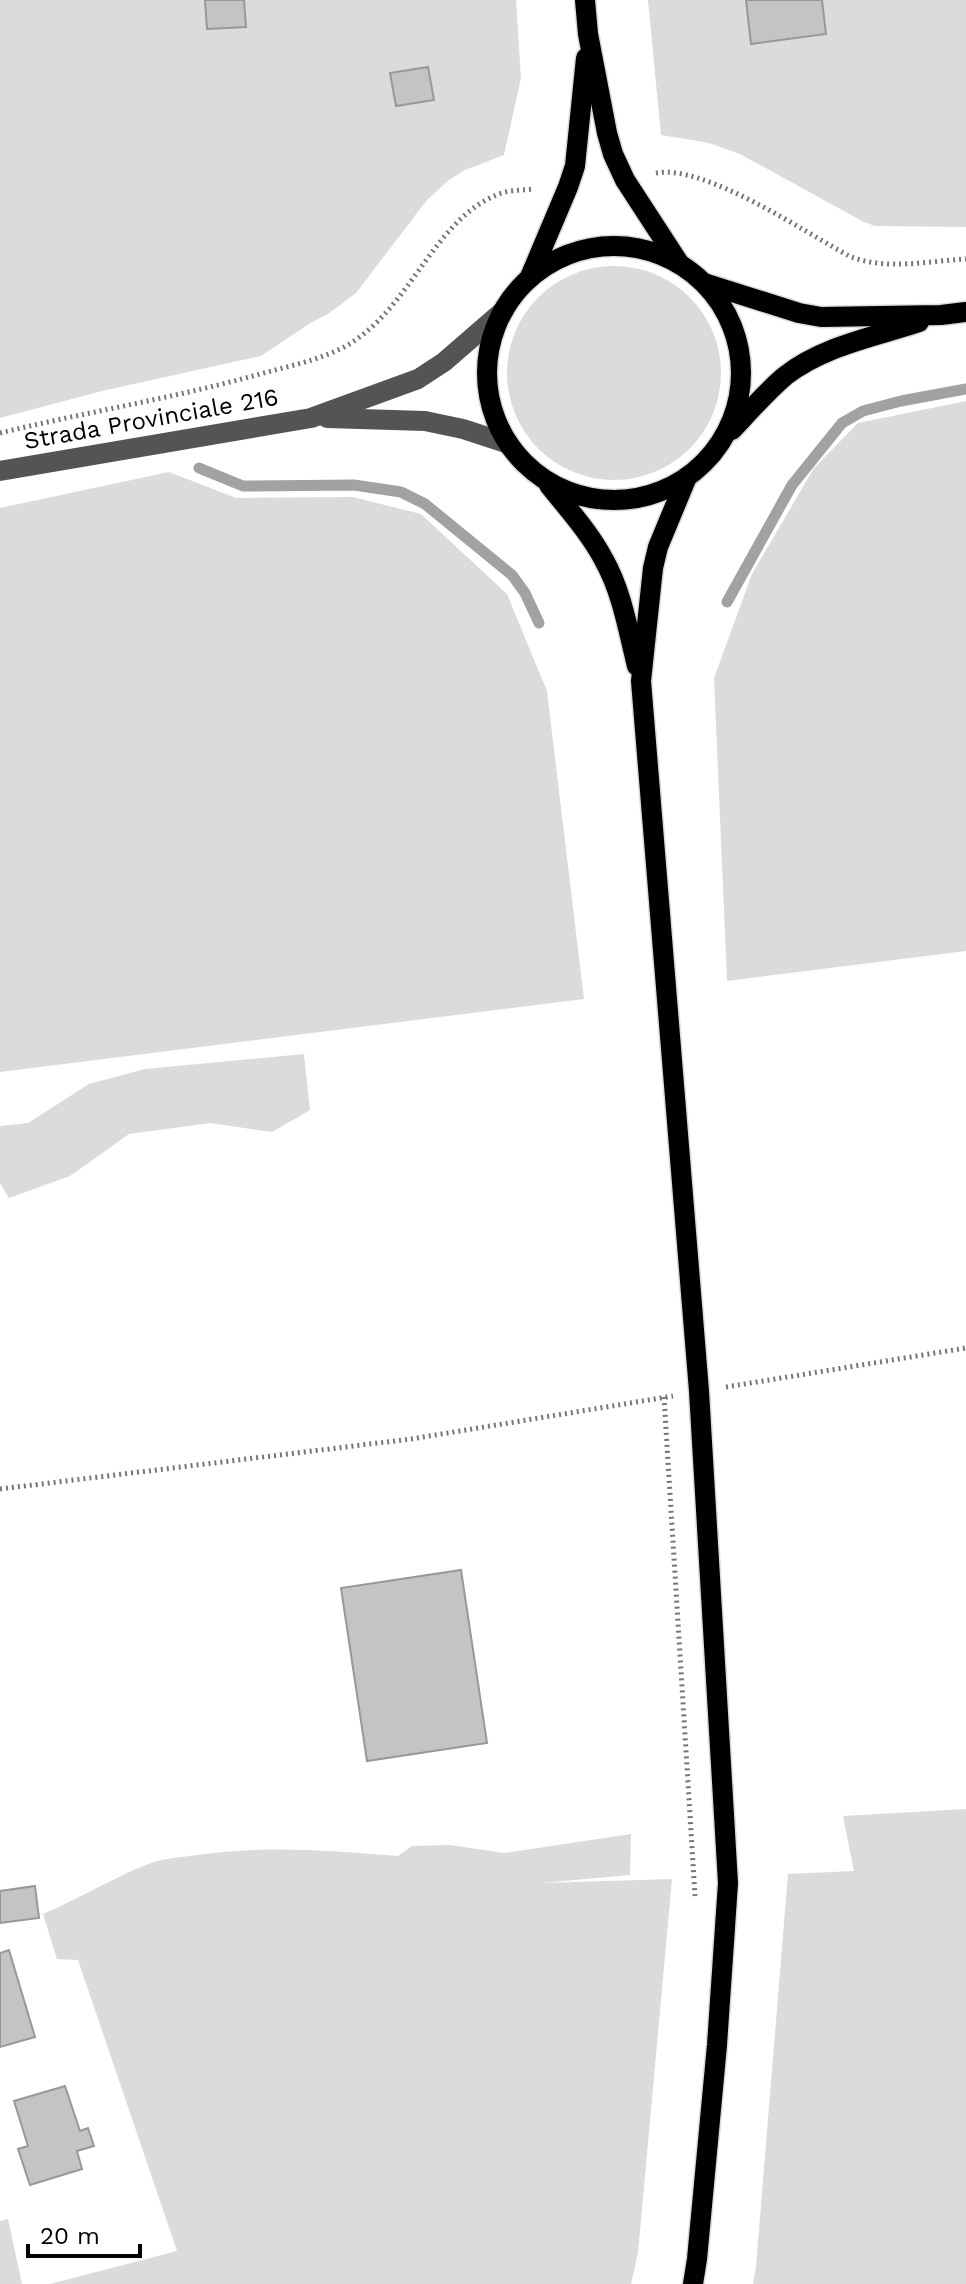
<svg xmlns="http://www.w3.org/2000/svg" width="966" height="2284" viewBox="0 0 966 2284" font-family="'Work Sans',sans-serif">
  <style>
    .green { fill: #dbdbdb }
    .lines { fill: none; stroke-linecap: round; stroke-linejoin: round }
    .stream { stroke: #a2a2a2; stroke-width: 11 }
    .building { fill: #c4c4c4; stroke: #989898; stroke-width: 2 }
    .major-casing { stroke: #dbdbdb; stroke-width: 23 }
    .path { stroke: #767676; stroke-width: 5; stroke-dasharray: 2 4; stroke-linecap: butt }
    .minor { stroke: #545454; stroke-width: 20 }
    .major { stroke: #000; stroke-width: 20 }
    .labels { text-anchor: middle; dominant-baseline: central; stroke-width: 6; stroke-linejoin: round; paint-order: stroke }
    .street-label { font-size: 24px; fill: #000; stroke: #fff }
  </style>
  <rect width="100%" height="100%" fill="#fff"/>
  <g class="green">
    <polygon points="0,0 516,0 521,78 504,155 465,170 449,180 427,200 356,293 328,314 312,322 261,356 102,391 0,418"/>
    <polygon points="648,0 966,0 966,227 875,226 864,222 740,154 709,143 661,135"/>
    <circle cx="614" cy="373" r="107"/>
    <polygon points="966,401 966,951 727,981 714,678 752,574 814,468 858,423"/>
    <polygon points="169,472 236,498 353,497 421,514 507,594 547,691 584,999 0,1072 0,508"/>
    <polygon points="304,1054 310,1110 272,1132 210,1123 129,1134 70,1176 9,1198 0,1183 0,1126 28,1123 89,1084 145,1069"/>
    <polygon points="966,1809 966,2284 753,2284 756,2266 788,1874 854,1871 843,1816"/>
    <path d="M631,1834L630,1875L541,1883L672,1879L638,2253L631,2284H50L177,2251L78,1960L57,1959L43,1914C81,1898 115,1876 154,1862C167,1858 183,1857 196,1855C264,1845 331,1851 398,1856L412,1846L450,1845L504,1853Z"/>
    <polygon points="8,2219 22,2284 0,2284 0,2221"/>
  </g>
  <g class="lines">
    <g class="stream">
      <polyline points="199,468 243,486 354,485 401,492 425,504 512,575 525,593 539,623"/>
      <polyline points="727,602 792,485 842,423 863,411 901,401 966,389"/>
    </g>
  </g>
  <g class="building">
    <polygon points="205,0 244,0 246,27 207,29"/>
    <polygon points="746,0 822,0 826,34 751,44"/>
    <polygon points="428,67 434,100 396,106 390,73"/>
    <polygon points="461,1570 487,1743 367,1761 341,1588"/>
    <polygon points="35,1886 39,1918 0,1923 0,1891"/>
    <polygon points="9,1950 35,2037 0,2047 0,1953"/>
    <polygon points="65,2086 80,2131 88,2128 94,2146 77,2151 82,2169 30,2185 18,2149 28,2146 14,2101"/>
  </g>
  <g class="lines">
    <defs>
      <g id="major">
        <polyline points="585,0 588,34 607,133 613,154 625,180 679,263"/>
        <circle cx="614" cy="373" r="127"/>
        <polyline points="530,277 568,187 575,166 586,58"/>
        <polyline points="704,283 799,313 821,317 941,315 966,312"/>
        <path d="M732,430C749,412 766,392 785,376C823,346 874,337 919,322"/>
        <polyline points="687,477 658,547 653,568 641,681 699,1391 728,1883 717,2045 697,2259 693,2284"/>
        <path d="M549,485C568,509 590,533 604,560C622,592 628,630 637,666"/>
      </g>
    </defs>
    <use href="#major" class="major-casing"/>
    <g class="path">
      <path d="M656,173C704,164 805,232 849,256C885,271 928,261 966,259"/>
      <path d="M0,433C86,412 175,398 260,374C289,366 320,360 346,346C413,308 435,213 505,192C515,190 525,190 535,189"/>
      <polyline points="726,1387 966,1348"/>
      <polyline points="664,1397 695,1896"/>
      <polyline points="0,1489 411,1439 673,1396"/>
    </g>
    <g class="minor">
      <polyline points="327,418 425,421 463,429 509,444"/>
      <polyline points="0,471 311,418 418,379 444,362 504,310"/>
    </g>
    <use href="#major" class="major"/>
  </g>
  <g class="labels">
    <g class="street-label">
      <text transform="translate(151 419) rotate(-10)">Strada Provinciale 216</text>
    </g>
  </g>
  <path d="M28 2244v12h112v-12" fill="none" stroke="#000000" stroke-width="4"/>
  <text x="40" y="2244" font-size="24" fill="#000000" stroke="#ffffff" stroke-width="6" paint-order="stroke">20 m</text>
</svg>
